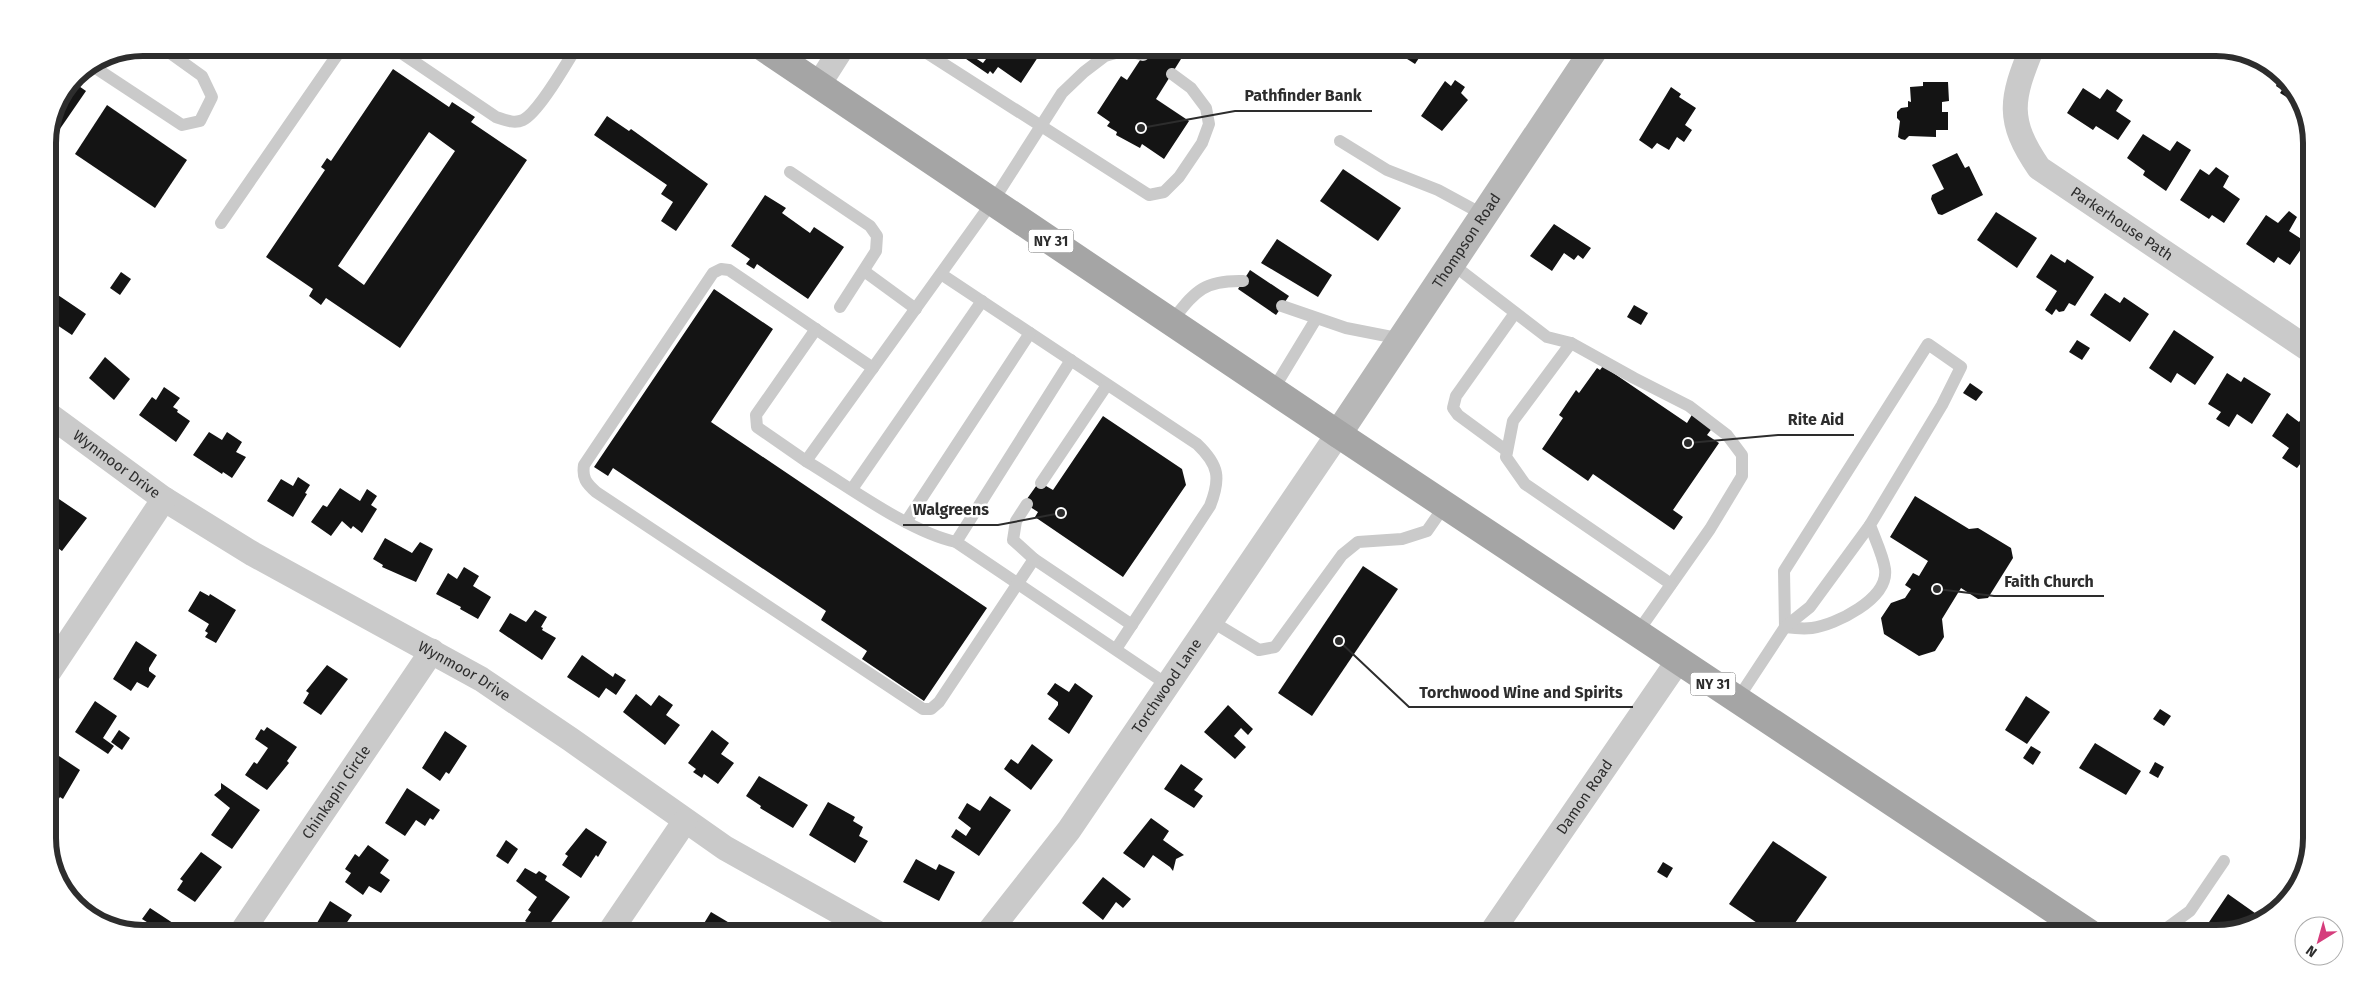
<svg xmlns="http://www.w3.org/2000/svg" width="2359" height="981" viewBox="0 0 2359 981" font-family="'Fira Sans',sans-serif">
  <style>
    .building { fill: #141414; fill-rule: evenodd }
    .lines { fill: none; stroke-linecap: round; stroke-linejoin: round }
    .lane { stroke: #cacaca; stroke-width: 12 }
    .street { stroke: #cacaca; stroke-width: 25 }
    .secondary { stroke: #b7b7b7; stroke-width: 28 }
    .primary { stroke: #a5a5a5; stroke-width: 28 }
    .labels { text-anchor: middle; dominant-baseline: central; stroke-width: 5; stroke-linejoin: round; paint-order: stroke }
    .shield { fill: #fff; stroke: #6c6c6c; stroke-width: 1 }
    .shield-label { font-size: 14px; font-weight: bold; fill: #2d2d2d }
    .street-label { font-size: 15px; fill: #2d2d2d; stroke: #fff }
    .rim { fill: none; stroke: #2d2d2d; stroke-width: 6 }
    .leader { fill: none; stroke: #2d2d2d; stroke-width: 2 }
    .callout-dot { fill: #2d2d2d; stroke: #fff; stroke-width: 2 }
    .callout-label { font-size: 16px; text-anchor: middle; font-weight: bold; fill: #2d2d2d; stroke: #fff; stroke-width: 5; stroke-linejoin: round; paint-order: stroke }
  </style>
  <rect width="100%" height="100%" fill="#fff"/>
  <g class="building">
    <polygon points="950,48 960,48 983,63 986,59 968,48 1048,48 1042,55 1040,54 1021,83 998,67 993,74 990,71 988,74"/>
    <polygon points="1148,48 1163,48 1181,59 1156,99 1189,121 1164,159 1142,144 1140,148 1116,135 1117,132 1107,126 1110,122 1097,113 1121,76 1127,80"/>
    <polygon points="1410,48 1421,55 1415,64 1404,57"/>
    <polygon points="1510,48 1533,48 1529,55 1523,52 1521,55"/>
    <polygon points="1933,48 1966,48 1961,59"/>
    <path d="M393,69L449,107L452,102L475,117L471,122L527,160L400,348L326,298L321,305L309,296L313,289L266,257L325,170L321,167L327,158L331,161ZM429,132L455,151L364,285L338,266Z"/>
    <polygon points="2280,77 2295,90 2297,96 2295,100 2293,101 2280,93 2282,90 2276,86"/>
    <polygon points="1455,80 1465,87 1461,93 1468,100 1442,131 1421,116 1445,81 1451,86"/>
    <polygon points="73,82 86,91 53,139 48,136"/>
    <polygon points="1923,82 1948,82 1949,101 1942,102 1942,112 1948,112 1948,130 1936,130 1936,137 1909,136 1905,140 1901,139 1898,137 1900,121 1897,118 1897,112 1901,108 1908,107 1908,101 1911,102 1910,87 1923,86"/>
    <polygon points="1671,87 1681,94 1679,97 1696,108 1685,125 1692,130 1684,142 1677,137 1669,150 1657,143 1652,149 1639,140"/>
    <polygon points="2083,88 2100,99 2107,89 2123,100 2116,111 2131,121 2118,140 2096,126 2093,130 2067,113"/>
    <polygon points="107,105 187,160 155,208 75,154"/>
    <polygon points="607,116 629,131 631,129 708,184 676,231 661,221 673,202 661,194 667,185 594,135"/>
    <polygon points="2143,134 2170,151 2177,141 2191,150 2166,191 2143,175 2145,171 2127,158"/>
    <polygon points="1957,153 1965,168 1969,166 1983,195 1942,215 1938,214 1931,199 1932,195 1944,189 1932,165"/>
    <polygon points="2216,167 2229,176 2223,187 2240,199 2224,223 2212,215 2209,219 2180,200 2200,169 2209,175"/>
    <polygon points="1343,169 1401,208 1378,241 1320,201"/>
    <polygon points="765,195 786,208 782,213 810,233 814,227 844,247 808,299 757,264 754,269 746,264 750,259 731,246"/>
    <polygon points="2289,211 2297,217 2289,231 2306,242 2290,265 2278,257 2274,263 2246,244 2266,215 2278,223"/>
    <polygon points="1996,212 2037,238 2017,268 1977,240"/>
    <polygon points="1554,224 1591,248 1583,259 1578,255 1574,260 1564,253 1552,271 1530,256"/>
    <polygon points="1277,239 1332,275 1318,297 1261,263"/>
    <polygon points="2051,254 2065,263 2067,259 2094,277 2075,306 2069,303 2064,311 2059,312 2056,309 2052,315 2045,310 2057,291 2036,277"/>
    <polygon points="1250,270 1289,296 1276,315 1238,289"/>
    <polygon points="121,272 131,279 120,295 110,288"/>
    <polygon points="714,289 773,329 711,422 987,608 924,701 862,659 867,651 821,620 826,611 613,468 608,476 594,467"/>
    <polygon points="55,293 86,314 72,335 51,321 48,327 48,304"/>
    <polygon points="2105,293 2120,303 2124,297 2149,314 2130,342 2090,315"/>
    <polygon points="1634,305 1648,313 1641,325 1627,317"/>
    <polygon points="2174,330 2214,357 2195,385 2177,373 2171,383 2149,368"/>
    <polygon points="2077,340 2090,348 2082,360 2069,352"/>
    <polygon points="105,357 130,379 114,400 89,378"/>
    <polygon points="1603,366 1687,423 1693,413 1713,427 1707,435 1719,443 1673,510 1683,517 1674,530 1593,474 1588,481 1542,449 1563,418 1559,415 1576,390 1579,393 1597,368 1600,370"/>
    <polygon points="2227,373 2241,382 2244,377 2271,394 2252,424 2237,414 2229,427 2216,419 2221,412 2208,404"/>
    <polygon points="1970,383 1983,392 1976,401 1963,393"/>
    <polygon points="164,387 180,398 173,407 178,410 177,412 190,421 176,442 139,415 152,397 156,400"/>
    <polygon points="2287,413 2299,422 2303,416 2311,422 2311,464 2304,459 2297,468 2282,458 2289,448 2272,436"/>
    <polygon points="1103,416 1182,469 1186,485 1123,577 1035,517 1038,512 1024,503 1039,482 1053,490"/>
    <polygon points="209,432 222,440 227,432 242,442 236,452 246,457 232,478 223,472 222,474 193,455"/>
    <polygon points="298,477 310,485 305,493 307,494 293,517 267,501 281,479 293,486"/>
    <polygon points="340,488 360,501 367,489 377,496 371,505 377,509 362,533 353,526 351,529 342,521 331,536 311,522 323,505 327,507"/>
    <polygon points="1915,496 1969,529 1978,528 2011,548 2013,558 1988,598 1978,599 1961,588 1942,619 1944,637 1935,651 1919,656 1884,634 1881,618 1891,603 1905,598 1911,589 1905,585 1913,573 1919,576 1928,561 1890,537"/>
    <polygon points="56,497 87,518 62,551 48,541 48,530 57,516 48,510"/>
    <polygon points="385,538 412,553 420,542 433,549 416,582 382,567 383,565 373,559"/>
    <polygon points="1363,566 1398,589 1312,716 1278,693"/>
    <polygon points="464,567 479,576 473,586 491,597 478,619 460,609 461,607 436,594 448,573 457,579"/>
    <polygon points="200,591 209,596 210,594 236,610 216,643 205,637 208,633 205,631 209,624 188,611"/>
    <polygon points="535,610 547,617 541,627 543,628 542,630 556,638 542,660 499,631 510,613 526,622"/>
    <polygon points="136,641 157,655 149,668 149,671 156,676 148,688 137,682 131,691 113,679"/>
    <polygon points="582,655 613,677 615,673 626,680 616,695 606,688 599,698 567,677"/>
    <polygon points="327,665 348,679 321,715 303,703 309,693 306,691"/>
    <polygon points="1055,683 1069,692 1075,683 1093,696 1069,734 1048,719 1058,705 1058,702 1047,694"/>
    <polygon points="636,694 651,706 659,695 673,705 666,715 680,725 665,745 623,712"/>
    <polygon points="2026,696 2050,712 2027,744 2005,730"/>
    <polygon points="95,701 117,716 103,738 114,746 108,754 75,732"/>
    <polygon points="1228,705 1253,729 1248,735 1241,728 1234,736 1246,747 1235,759 1204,732"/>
    <polygon points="2160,709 2171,716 2164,726 2153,719"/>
    <polygon points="267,727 297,747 287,761 289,763 267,790 245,775 254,762 257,764 268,748 255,739 261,729 264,731"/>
    <polygon points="119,730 130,738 122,750 111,742"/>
    <polygon points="712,730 729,743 721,754 734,763 718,784 704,774 702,778 693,772 696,769 688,763"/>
    <polygon points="445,731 467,746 449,774 446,772 440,781 422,768"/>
    <polygon points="2095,743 2141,771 2126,795 2079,768"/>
    <polygon points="1032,744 1053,760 1031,790 1004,769 1011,759 1018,764"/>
    <polygon points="2031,746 2041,752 2033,765 2023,758"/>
    <polygon points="59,756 80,770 63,799 60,797 54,806 48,802 48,776"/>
    <polygon points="2155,762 2164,767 2158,778 2149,773"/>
    <polygon points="1181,764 1203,779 1194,790 1203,796 1194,808 1164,789"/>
    <polygon points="759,776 808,805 793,828 760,808 761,806 746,796"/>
    <polygon points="221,783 260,810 232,849 211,835 230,808 214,795 221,789"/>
    <polygon points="407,788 440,810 433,820 430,818 425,826 416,820 405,836 385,823"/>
    <polygon points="990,796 1011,810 979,856 951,837 956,829 966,836 971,828 958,818 967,803 980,811"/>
    <polygon points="828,802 855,817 853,821 863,827 859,836 868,841 855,863 809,835"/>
    <polygon points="1151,818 1169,831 1163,840 1184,855 1176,859 1173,871 1170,867 1153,855 1144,868 1123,853"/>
    <polygon points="586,828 607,842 598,857 596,855 581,878 562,865 568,856 565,854"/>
    <polygon points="506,840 518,849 508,864 496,856"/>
    <polygon points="1773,841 1827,877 1788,933 1772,933 1729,904"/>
    <polygon points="368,845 389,860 380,873 390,880 381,893 369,886 363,895 345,882 351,873 345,869 355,854 359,857"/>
    <polygon points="201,852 222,867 195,902 177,890 183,881 180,879"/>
    <polygon points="916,859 936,870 939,864 955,872 939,901 903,882"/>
    <polygon points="1663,862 1673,868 1667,878 1657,872"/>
    <polygon points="525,868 536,874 539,871 547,876 545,880 570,897 543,933 525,921 531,912 528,910 537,897 516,881"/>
    <polygon points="1103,877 1131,899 1123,908 1116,902 1103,920 1082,903"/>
    <polygon points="2228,894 2262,918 2260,920 2216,933 2194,933 2190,931 2196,922 2205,928"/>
    <polygon points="330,901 352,915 341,931 344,933 311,933"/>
    <polygon points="150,908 179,927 174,933 146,933 150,924 142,919"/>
    <polygon points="711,912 743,931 741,933 698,933"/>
  </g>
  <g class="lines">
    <g class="lane">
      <path d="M394,48L496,117C505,120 514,124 523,120C539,112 566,64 576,48"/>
      <polyline points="919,48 1149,195 1164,192 1179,177 1202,143 1209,124 1206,108 1191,88 1172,74"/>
      <path d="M1143,55L1126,50L1105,56L1084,72L1062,93L993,201L806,461C848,486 909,532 956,542L1168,685"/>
      <polyline points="91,65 182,125 200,121 212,97 202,76 163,48"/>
      <polyline points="1340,141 1387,170 1438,190 1484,215"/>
      <polyline points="790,172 870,226 877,236 876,251 840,307"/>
      <polyline points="221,223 342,48"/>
      <polyline points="1452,264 1547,337 1571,343 1634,378 1689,406 1727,435 1742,455 1742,476 1710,529 1637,633"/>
      <polyline points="864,271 916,309"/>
      <path d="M941,274L1197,444C1219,465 1221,478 1210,506L1116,649"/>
      <polyline points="1282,306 1346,328 1402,339"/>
      <path d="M1171,322C1195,292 1202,280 1243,281"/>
      <polyline points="1571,343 1513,421 1506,457 1525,484 1671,584"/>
      <path d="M1928,344L1961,367L1942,405L1870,525C1875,539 1883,555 1885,569C1889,599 1835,625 1812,628C1803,629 1793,628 1785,627L1784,571Z"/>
      <path d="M873,368L729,270L721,269L713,273L584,465C582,478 586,483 596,492L923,709H931L939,702L1034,559L1132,625"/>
      <polyline points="1273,390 1316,319"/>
      <polyline points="1507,451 1458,415 1453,408 1456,396 1515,313"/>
      <polyline points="806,461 757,427 756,415 816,329"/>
      <polyline points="1041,483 1107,385"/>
      <polyline points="852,489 982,301"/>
      <polyline points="1027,504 1016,521 1013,540 1034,559"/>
      <polyline points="906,522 1030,333"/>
      <polyline points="956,542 1071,360"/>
      <polyline points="1211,621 1259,650 1275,647 1342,555 1358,542 1402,539 1427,531 1445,505"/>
      <polyline points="1737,700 1785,627 1810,607 1870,525"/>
      <polyline points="2160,933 2190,911 2224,861"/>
    </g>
    <g class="street">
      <path id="s1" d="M2032,48C2011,99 2006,120 2039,168L2311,351"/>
      <polyline points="819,84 842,48"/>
      <path id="s2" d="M48,414L164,499L253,554L481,679L570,739L725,848L877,933"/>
      <polyline points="48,673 164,499"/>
      <path id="s3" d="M241,933L432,651"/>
      <polyline points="609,933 685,821"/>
      <path id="s4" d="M988,933L1069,830L1338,434"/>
      <path id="s5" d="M1491,933L1678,661"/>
    </g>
    <path class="secondary" id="s6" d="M1338,434L1595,48"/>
    <polyline class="primary" points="764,48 1338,434 2089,933"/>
  </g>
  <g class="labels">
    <g class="shield">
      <rect x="1028.5" y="229.5" width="45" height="23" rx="4"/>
      <rect x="1690.5" y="672.5" width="45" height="23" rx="4"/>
    </g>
    <g class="shield-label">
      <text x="1051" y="241">NY 31</text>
      <text x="1713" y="684">NY 31</text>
    </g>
    <g class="street-label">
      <text stroke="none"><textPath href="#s1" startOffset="228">Parkerhouse Path</textPath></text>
      <text stroke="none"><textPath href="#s6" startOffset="232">Thompson Road</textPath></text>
      <text stroke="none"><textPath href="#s2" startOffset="85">Wynmoor Drive</textPath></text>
      <text stroke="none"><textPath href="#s2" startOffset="490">Wynmoor Drive</textPath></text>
      <text stroke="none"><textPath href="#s4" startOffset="305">Torchwood Lane</textPath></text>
      <text stroke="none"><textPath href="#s3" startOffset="170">Chinkapin Circle</textPath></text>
      <text stroke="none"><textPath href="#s5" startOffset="165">Damon Road</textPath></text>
    </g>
  </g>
  <path d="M0 0H2359V981H0ZM143 56H2216A87 87 0 0 1 2303 143V838A87 87 0 0 1 2216 925H143A87 87 0 0 1 56 838V143A87 87 0 0 1 143 56Z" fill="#fff" fill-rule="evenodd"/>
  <path class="rim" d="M143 56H2216A87 87 0 0 1 2303 143V838A87 87 0 0 1 2216 925H143A87 87 0 0 1 56 838V143A87 87 0 0 1 143 56Z"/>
  <path class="leader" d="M1141 128L1235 111H1372M1688 443L1778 435H1854M1061 513L998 525H903M1937 589L1994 596H2104M1339 641L1409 707H1633"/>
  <g class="callout-dot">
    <circle cx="1141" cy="128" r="5"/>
    <circle cx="1688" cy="443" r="5"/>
    <circle cx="1061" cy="513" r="5"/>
    <circle cx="1937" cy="589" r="5"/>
    <circle cx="1339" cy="641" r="5"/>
  </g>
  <g class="callout-label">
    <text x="1303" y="101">Pathfinder Bank</text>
    <text x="1816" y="425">Rite Aid</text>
    <text x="951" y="515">Walgreens</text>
    <text x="2049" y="587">Faith Church</text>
    <text x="1521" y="698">Torchwood Wine and Spirits</text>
  </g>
  <g transform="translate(2319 941) rotate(217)"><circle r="24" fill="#ffffff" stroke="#ababab"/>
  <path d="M0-4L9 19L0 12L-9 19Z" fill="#d53d7c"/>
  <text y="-8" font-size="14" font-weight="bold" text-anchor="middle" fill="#2d2d2d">N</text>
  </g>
</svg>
